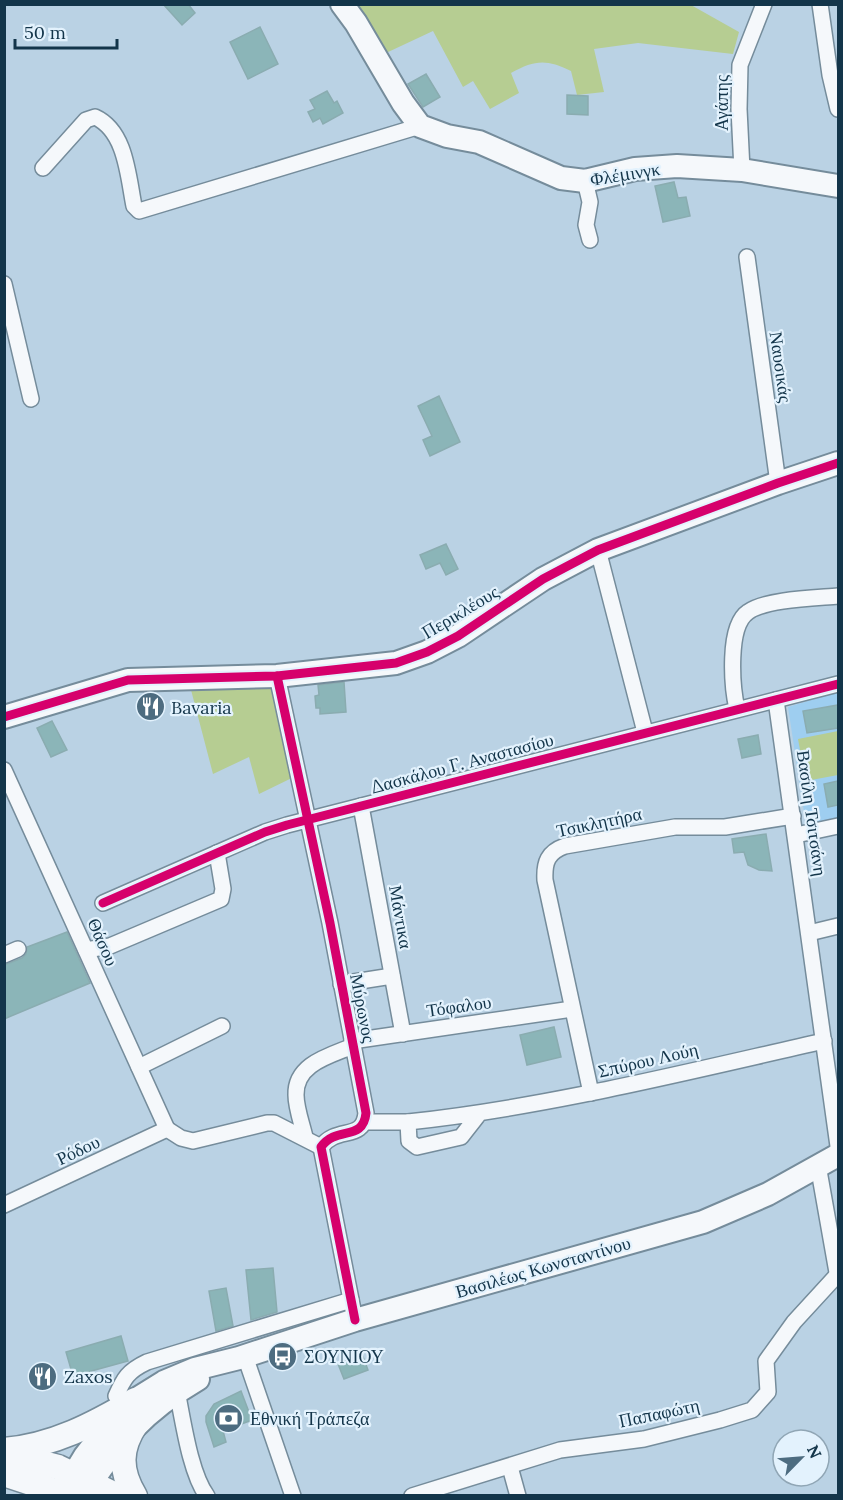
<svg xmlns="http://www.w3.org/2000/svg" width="843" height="1500" viewBox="0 0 843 1500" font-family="Lora,serif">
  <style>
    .built { fill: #9ecef0 }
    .green { fill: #b6cd92 }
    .building { fill: #8bb5b8; stroke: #8aacb0; stroke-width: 1.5 }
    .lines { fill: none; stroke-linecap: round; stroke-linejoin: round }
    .street-casing { stroke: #758c9b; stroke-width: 18 }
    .secondary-casing { stroke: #758c9b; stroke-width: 26 }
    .primary-casing { stroke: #758c9b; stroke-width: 27 }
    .street { stroke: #f5f8fb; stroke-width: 15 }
    .secondary { stroke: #f5f8fb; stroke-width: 22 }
    .primary { stroke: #f5f8fb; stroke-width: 24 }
    .cycleway-casing { stroke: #e3f2fd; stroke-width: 13 }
    .cycleway { stroke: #d6006c; stroke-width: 9 }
    .labels { text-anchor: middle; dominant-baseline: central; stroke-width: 4.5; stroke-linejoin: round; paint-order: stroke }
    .street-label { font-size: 18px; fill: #13354a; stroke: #e3f2fd }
    .poi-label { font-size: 18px; fill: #13354a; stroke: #e3f2fd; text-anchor: start }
  </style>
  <rect width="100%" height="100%" fill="#bad2e4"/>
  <polygon class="built" points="838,692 838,818 806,825 788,707"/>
  <g class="green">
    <path d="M355,5H691L739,32L733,54L638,43L594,49L604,92L577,95L571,71C546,59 535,60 511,73L519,93L490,109L473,81L463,87L433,31L386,53Z"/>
    <polygon points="281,681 298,775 259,794 249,757 213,774 190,686"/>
    <polygon points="838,731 838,775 806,781 798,739"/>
  </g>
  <g class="building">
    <polygon points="163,4 188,4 195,13 182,25"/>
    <polygon points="260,27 278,64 248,79 230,42"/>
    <polygon points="426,74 440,97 423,107 408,84"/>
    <polygon points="327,91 334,103 337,101 343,113 323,124 320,118 313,122 308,112 315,109 310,100"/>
    <polygon points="567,95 588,96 588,115 567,114"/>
    <polygon points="674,182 678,198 686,197 690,216 663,222 655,186"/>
    <polygon points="439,396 460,442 430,456 423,440 432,436 418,406"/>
    <polygon points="446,544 458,569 446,575 440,563 426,569 420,555"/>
    <polygon points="344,682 346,712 320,714 320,708 316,708 315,696 319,695 318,685"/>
    <polygon points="838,705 838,728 807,733 803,711"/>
    <polygon points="52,721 67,750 51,757 37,728"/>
    <polygon points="758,735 761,754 742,758 738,739"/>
    <polygon points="838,781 838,805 828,807 824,784"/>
    <polygon points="766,834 772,871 759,870 748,865 744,852 734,853 732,839"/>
    <polygon points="67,932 90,983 4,1019 4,965 22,958 26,954 27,947"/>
    <polygon points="554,1027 561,1057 527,1065 520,1035"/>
    <polygon points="273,1268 277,1312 251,1320 246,1270"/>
    <polygon points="226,1288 233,1326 216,1331 209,1291"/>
    <polygon points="121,1336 128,1361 73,1376 66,1352"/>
    <polygon points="362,1354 368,1370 344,1379 338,1364"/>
    <polygon points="241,1391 252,1420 223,1431 226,1442 214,1447 206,1422 206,1416 214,1404"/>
  </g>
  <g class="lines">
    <defs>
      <g id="street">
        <polyline points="820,4 830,75 838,109"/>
        <path d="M43,168L86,120L95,117C126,131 128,176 134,206L139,211L420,126"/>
        <polyline points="742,170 739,109 740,65 764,4"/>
        <polyline points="585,181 590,202 586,225 590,240"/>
        <polyline points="747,257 778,483"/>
        <polyline points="4,284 31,399"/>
        <polyline points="598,550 645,732"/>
        <path d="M277,676L330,923L366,1113C363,1142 337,1125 321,1147L355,1320"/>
        <polyline points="776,700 838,1146"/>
        <path d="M737,709C732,687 727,626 748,612C766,599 816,598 838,596"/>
        <polyline points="4,770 167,1129"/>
        <polyline points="361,806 403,1034"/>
        <polyline points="796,835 838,826"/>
        <polyline points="103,903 265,832 287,825 838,684"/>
        <polyline points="809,933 838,926"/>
        <polyline points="86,950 110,946 221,899 223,889 217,853"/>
        <polyline points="4,955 18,949"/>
        <polyline points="341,984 392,976"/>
        <polyline points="352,1041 572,1009"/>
        <polyline points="139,1067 222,1026"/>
        <path d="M591,1093L545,880C544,862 548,852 565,846L675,827H725L793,816"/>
        <path d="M479,1114L461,1137L417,1147L409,1141L408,1122C548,1107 686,1072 824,1041"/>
        <polyline points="365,1122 408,1122"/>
        <polyline points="167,1129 181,1138 193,1141 267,1123 274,1123 321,1147"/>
        <path d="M305,1137C302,1124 296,1108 296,1095C295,1064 329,1056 353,1046"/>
        <polyline points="818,1165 838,1278"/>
        <polyline points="4,1205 167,1129"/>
        <polyline points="245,1356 293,1496"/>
        <path d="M177,1391C183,1420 190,1473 207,1496"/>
        <path d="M116,1396C124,1378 128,1371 147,1362L351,1300"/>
        <polyline points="510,1467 518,1496"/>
        <polyline points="412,1496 560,1450 644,1439 720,1420 752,1410 768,1392 766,1361 794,1322 838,1274"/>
      </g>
      <g id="secondary">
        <polyline points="342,4 356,23 403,103 420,126 447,136 479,142 561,178 585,181 635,169 677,166 742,170 838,186"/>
        <polyline points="4,717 128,680 277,676 396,663 427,652 458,636 543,579 598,550 778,483 838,463"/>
        <polyline points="65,1489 85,1456 110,1424 135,1400 164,1382 195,1369 239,1358 355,1320 703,1222 768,1194 838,1155"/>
        <path d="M83,1496C115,1443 145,1410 198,1379"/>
      </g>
      <g id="primary">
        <path d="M4,1450C53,1446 94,1424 135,1400"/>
        <polyline points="7,1454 58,1467 118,1496"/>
        <polyline points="4,1474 70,1496"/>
        <path d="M135,1496C119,1470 120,1448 136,1424"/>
      </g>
    </defs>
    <use href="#street" class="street-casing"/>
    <use href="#secondary" class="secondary-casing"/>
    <use href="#primary" class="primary-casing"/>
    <use href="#street" class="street"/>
    <use href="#secondary" class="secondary"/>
    <use href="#primary" class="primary"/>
    <defs>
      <g id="cycleway">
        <path d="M277,676L330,923L366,1113C363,1142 337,1125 321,1147L355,1320"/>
        <polyline points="4,717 128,680 277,676 396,663 427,652 458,636 543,579 598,550 778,483 838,463"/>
        <polyline points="103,903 265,832 287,825 838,684"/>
      </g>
    </defs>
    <use href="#cycleway" class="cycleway-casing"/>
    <use href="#cycleway" class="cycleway"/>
  </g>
  <defs>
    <symbol id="restaurant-disc" viewBox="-11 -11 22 22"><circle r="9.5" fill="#4d6c80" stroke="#e3f2fd"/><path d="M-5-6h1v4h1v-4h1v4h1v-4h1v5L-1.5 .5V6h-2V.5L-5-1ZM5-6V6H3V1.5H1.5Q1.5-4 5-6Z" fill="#fff"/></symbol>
    <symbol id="bus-disc" viewBox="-11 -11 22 22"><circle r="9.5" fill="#4d6c80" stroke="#e3f2fd"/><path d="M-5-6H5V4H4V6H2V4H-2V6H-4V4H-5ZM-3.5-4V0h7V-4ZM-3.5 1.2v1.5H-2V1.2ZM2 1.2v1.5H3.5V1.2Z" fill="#fff"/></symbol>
    <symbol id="bank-disc" viewBox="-11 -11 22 22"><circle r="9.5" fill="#4d6c80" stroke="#e3f2fd"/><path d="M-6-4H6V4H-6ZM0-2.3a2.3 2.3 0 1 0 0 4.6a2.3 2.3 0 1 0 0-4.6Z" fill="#fff"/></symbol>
  </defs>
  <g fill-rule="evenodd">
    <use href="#restaurant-disc" x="134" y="690" width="33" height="33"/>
    <use href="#bus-disc" x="266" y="1340" width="33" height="33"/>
    <use href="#restaurant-disc" x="26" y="1360" width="33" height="33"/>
    <use href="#bank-disc" x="212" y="1402" width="33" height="33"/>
  </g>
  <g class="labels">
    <g class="street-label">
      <text transform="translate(721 103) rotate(-90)">Αγάπης</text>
      <text transform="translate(625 174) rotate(-9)">Φλέμινγκ</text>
      <text transform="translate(781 367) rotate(82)">Ναυσικάς</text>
      <text transform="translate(460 612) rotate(-31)">Περικλέους</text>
      <text transform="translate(462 763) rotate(-15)">Δασκάλου Γ. Αναστασίου</text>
      <text transform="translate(812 813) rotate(82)">Βασίλη Τσιτσάνη</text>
      <text transform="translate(599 822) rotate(-12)">Τσικλητήρα</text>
      <text transform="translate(401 917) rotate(80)">Μάντικα</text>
      <text transform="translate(103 942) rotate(66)">Θάσου</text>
      <text transform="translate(459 1006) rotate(-8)">Τόφαλου</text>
      <text transform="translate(363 1008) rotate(79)">Μύρωνος</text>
      <text transform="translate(648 1060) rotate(-13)">Σπύρου Λούη</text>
      <text transform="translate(78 1150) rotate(-25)">Ρόδου</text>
      <text transform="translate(543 1267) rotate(-16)">Βασιλέως Κωνσταντίνου</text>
      <text transform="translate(659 1413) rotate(-12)">Παπαφώτη</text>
    </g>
    <g class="poi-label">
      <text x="171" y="707">Bavaria</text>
      <text x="304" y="1356">ΣΟΥΝΙΟΥ</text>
      <text x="64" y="1376">Zaxos</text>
      <text x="250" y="1418">Εθνική Τράπεζα</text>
    </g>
  </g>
  <rect width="843" height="1500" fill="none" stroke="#13354a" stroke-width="12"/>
  <g transform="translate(801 1458) rotate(65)"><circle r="28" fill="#e3f2fd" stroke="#90a6b5" stroke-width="1.5"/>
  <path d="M0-4.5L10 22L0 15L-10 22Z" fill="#4d6c80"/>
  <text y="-9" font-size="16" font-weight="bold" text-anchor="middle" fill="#13354a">N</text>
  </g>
  <path d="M15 39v9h102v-9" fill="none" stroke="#13354a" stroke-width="3"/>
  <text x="24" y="39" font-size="18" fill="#13354a" stroke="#e3f2fd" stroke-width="4.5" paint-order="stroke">50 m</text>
</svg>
